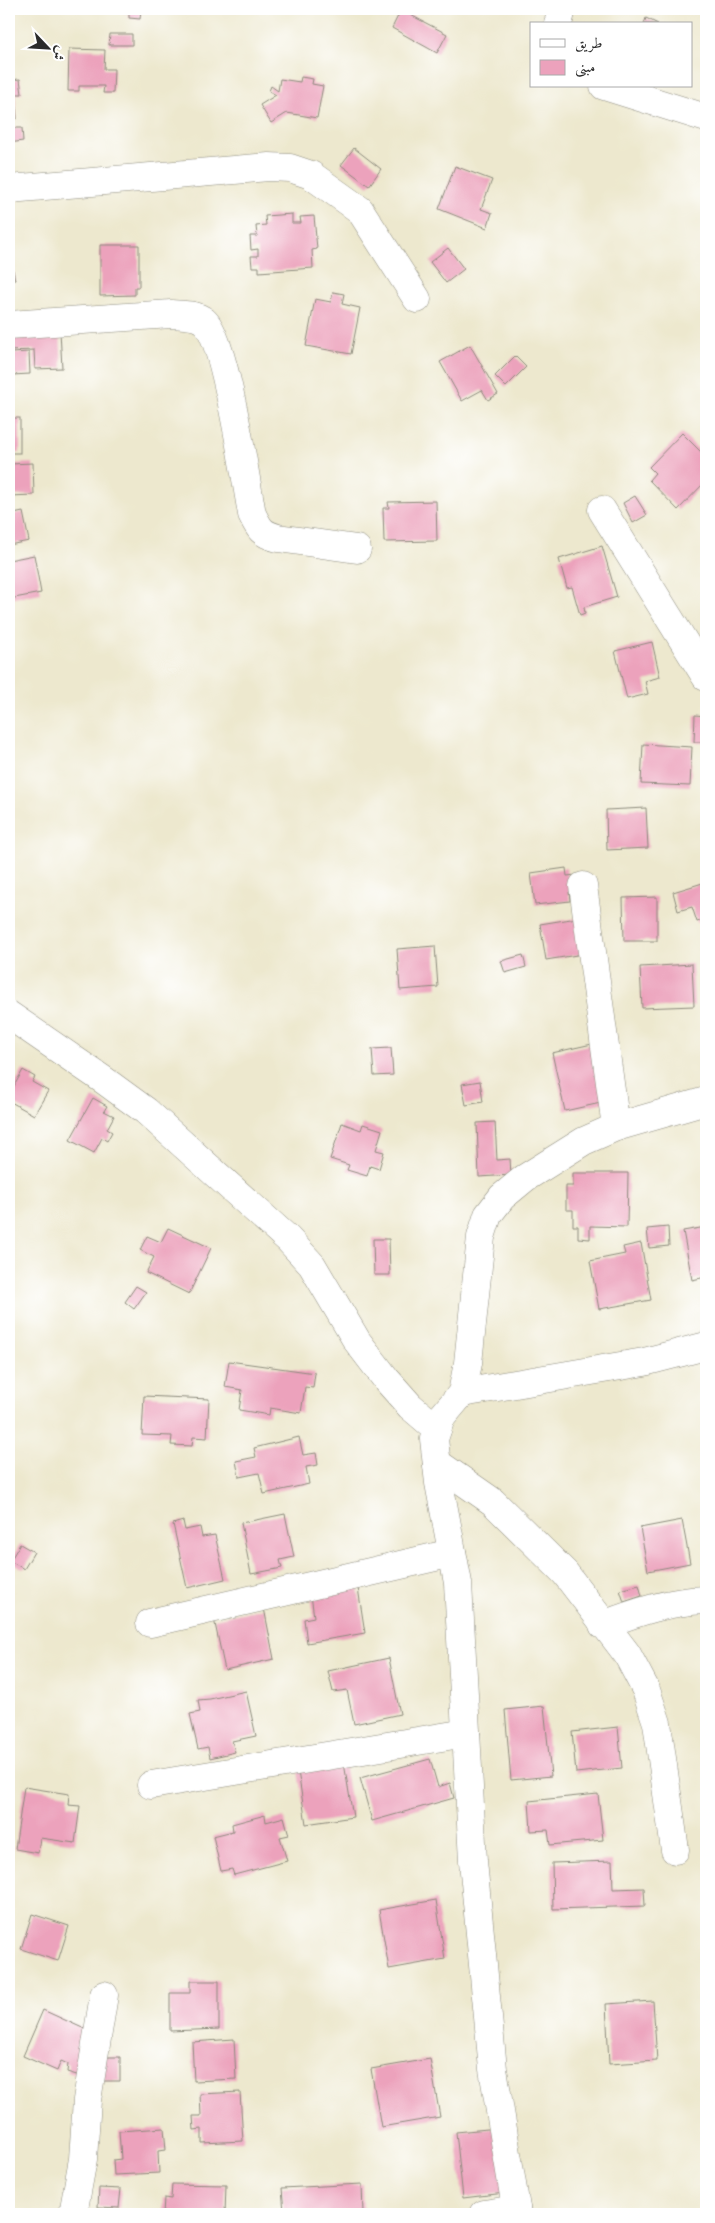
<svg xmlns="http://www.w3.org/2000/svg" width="715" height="2223" viewBox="0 0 715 2223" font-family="Alegreya,Amiri,serif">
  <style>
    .building { fill: #eca2bc }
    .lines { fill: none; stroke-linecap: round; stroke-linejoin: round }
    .street-casing { stroke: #8c8a7c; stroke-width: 29 }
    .street { stroke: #fff; stroke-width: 28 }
  </style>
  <rect width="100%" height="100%" fill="#fff"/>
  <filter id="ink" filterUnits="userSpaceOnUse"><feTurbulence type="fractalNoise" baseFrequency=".02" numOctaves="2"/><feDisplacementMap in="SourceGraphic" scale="10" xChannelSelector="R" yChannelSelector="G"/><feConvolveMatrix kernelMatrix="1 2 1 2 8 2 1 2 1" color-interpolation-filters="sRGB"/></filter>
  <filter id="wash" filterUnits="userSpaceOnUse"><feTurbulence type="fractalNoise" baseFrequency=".0096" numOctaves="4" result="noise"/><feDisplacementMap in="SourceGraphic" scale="20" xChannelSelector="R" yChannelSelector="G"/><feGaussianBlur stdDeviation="1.12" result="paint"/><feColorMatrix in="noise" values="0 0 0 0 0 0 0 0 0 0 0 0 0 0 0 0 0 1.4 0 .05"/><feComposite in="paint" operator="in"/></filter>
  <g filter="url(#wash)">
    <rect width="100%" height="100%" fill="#ede8ce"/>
    <g id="blocks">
      <g class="building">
        <polygon points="124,9 141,9 140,19 129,18 129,13 123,13"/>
        <polygon points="401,10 447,34 437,53 392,28"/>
        <polygon points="646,18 658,24 644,24"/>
        <polygon points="110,34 132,34 132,45 109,45"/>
        <polygon points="69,49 105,50 104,69 114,69 113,93 103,93 104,86 79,86 79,91 68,91"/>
        <polygon points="301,77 313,79 312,84 323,86 317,118 287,113 271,123 260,105 276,95 269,91 271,86 278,91 280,79 300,82"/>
        <polygon points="20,79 22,94 15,94 17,119 13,119 14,128 22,128 23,141 9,143 9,80"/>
        <polygon points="354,148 381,169 369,186 341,165"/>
        <polygon points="455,166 492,180 481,209 492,213 487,228 439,209"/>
        <polygon points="292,214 292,223 301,223 300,217 314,216 317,249 312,250 313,268 259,272 259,267 252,267 251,256 258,256 258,249 251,250 250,236 257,236 256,226 266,225 265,216"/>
        <polygon points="100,245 139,245 139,287 135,287 135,295 100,296"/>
        <polygon points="448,248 464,269 446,283 430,262"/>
        <polygon points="13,270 15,280 9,281 9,271"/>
        <polygon points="333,292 344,294 342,304 360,308 351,354 306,346 315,299 331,302"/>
        <polygon points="60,331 62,368 35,369 34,350 9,351 9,333"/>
        <polygon points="470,345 498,394 488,400 482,390 462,401 440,362"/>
        <polygon points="29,352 30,374 12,375 11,353"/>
        <polygon points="515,356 526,367 506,387 495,376"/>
        <rect x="9" y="418" width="11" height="35"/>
        <polygon points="682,433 706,457 706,481 678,510 649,480 655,473 649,467"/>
        <polygon points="33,463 34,495 9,496 9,464"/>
        <polygon points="635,496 647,515 633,523 623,503"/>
        <polygon points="436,501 437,541 384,542 383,508 389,508 388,502"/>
        <polygon points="23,512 29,541 9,545 9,515"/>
        <polygon points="602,546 617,597 584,607 585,613 580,615 572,587 567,588 559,559"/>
        <polygon points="34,555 41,593 9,599 9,560"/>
        <polygon points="652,642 660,677 645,681 648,694 627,699 615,651"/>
        <polygon points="695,715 706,716 706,742 694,742"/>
        <polygon points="643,744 692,747 690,786 641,784"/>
        <polygon points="646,808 648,848 607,850 606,810"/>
        <polygon points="566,868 567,876 576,875 578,891 569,892 570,901 535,905 531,873"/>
        <polygon points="706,882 706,919 697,922 692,907 678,911 673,892"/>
        <polygon points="657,897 657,941 624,941 623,898"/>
        <polygon points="577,918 583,954 546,960 540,924"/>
        <polygon points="435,946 438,987 400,990 397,949"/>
        <polygon points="523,955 526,967 505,973 501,961"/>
        <polygon points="692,964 694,1006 642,1008 640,967"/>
        <polygon points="592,1044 605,1102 565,1111 552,1053"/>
        <polygon points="391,1048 393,1075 374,1076 372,1049"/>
        <polygon points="23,1070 35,1077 32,1082 48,1091 34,1115 9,1101 9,1095"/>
        <polygon points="480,1081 483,1102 466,1105 462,1084"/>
        <polygon points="93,1098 107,1106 104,1111 114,1116 107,1129 112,1132 107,1141 102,1138 94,1153 70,1140"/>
        <polygon points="495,1122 497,1160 510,1159 511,1175 479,1177 477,1123"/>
        <polygon points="342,1123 361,1130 363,1124 382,1130 376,1150 384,1152 379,1169 370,1166 367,1176 347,1170 349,1165 330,1159"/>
        <polygon points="573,1173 628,1173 627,1227 590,1226 590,1239 578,1238 578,1226 573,1226 573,1210 566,1210 566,1186 573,1186"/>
        <polygon points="668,1227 669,1246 649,1248 647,1229"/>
        <polygon points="706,1227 706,1277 692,1280 683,1231"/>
        <polygon points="168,1228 211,1248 189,1294 146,1273 154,1257 140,1250 147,1236 161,1242"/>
        <polygon points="373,1239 389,1239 390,1275 374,1275"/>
        <polygon points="641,1243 651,1300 599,1309 590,1261 625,1254 623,1247"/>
        <polygon points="136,1286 146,1292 134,1309 125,1302"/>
        <polygon points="229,1361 315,1373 313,1388 305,1387 301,1413 270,1408 269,1415 239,1410 242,1390 225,1387"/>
        <polygon points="144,1396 209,1399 207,1438 193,1437 192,1446 171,1445 172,1436 142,1435"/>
        <polygon points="299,1437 303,1455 316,1453 318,1465 306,1467 309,1484 264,1494 259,1473 239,1477 236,1461 256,1457 254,1448"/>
        <polygon points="285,1514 294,1557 280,1560 282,1568 251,1574 241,1523"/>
        <polygon points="682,1520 690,1563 648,1571 640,1528"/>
        <polygon points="183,1521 185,1530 200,1527 202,1537 215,1535 225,1579 187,1588 173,1524"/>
        <polygon points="20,1544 34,1552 24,1569 10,1561"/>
        <polygon points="639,1585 642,1596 624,1602 620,1590"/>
        <polygon points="358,1588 365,1633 307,1643 304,1619 314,1617 311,1595"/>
        <polygon points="264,1608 274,1659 225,1670 214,1619"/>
        <polygon points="389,1658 400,1714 354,1724 347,1690 333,1692 328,1671"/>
        <polygon points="246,1691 256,1736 232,1741 235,1752 210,1758 208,1747 198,1749 190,1714 200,1712 198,1700 210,1699"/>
        <polygon points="544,1706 551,1776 511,1780 505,1710"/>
        <polygon points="618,1727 622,1768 576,1773 572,1732"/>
        <polygon points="430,1759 438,1787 450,1783 454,1798 372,1821 360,1778"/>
        <polygon points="344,1763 353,1817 306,1824 298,1771"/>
        <polygon points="24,1787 69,1794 68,1805 80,1806 75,1843 40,1838 38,1853 15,1849"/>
        <polygon points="598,1794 603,1840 550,1845 548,1830 531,1831 529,1801"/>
        <polygon points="265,1815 266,1822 284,1817 289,1835 280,1837 287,1861 234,1875 232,1869 221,1871 213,1836 233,1831 232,1824"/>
        <polygon points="612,1861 613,1889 644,1888 645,1906 553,1909 552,1863"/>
        <polygon points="436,1900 445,1959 389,1969 379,1910"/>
        <polygon points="32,1914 69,1926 58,1961 21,1949"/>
        <polygon points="190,1981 219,1981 219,2029 170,2031 170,1993 190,1993"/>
        <polygon points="653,2001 657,2061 609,2064 606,2004"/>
        <polygon points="43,2010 89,2031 80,2076 67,2072 68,2064 61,2061 57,2071 23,2056"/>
        <polygon points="234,2039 236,2079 194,2081 192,2042"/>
        <polygon points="103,2057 120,2057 120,2081 104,2081"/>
        <polygon points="430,2059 440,2117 381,2127 371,2069"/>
        <polygon points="240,2092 243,2141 202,2143 202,2129 194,2130 193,2116 201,2116 200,2094"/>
        <polygon points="164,2128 166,2150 158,2151 159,2173 114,2175 113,2160 121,2159 119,2131"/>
        <polygon points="498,2128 505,2193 463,2198 456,2132"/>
        <polygon points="172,2184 226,2185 225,2214 163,2214 164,2198 171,2199"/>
        <polygon points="362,2184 363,2214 301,2214 301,2211 284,2212 282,2188"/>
        <polygon points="99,2188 121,2189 119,2208 98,2207"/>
      </g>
    </g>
  </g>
  <g filter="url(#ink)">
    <use href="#blocks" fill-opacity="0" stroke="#8c8a7c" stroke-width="1"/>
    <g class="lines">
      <defs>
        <g id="street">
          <polyline points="558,24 562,9"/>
          <polyline points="604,86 706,118"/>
          <polyline points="9,189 269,167 290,168 311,175 360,210 417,299"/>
          <path d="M9,325L171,314C182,315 196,314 204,321C225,338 246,481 252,514C259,529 262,534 278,538L357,549"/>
          <polyline points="602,510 706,677"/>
          <polyline points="583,886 616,1127"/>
          <polyline points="9,1015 105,1081 146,1111 288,1239 312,1265 357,1341 386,1379 410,1406 437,1429"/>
          <polyline points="462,1393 644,1362 706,1346"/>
          <polyline points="437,1463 493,1502 565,1573 627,1654 646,1690 657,1723 675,1850"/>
          <polyline points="150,1623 452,1553"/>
          <path d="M603,1625C637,1612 670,1601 706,1600"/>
          <polyline points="151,1785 466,1733"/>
          <polyline points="73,2214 83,2159 87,2100 104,1995"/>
          <polyline points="484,2214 516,2209"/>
          <polyline points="517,2214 493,2069 473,1861 458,1583 439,1483 434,1439 441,1418 462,1393 468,1363 481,1237 488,1215 502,1197 525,1178 584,1141 616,1127 706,1101"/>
        </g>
      </defs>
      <use href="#street" class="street-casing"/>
      <use href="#street" class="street"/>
    </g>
  </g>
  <rect width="715" height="2223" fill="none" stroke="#fff" stroke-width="30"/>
  <rect x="530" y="22" width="162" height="65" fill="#ffffff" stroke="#aaaaaa"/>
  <rect x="540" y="39" width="25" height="8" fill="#ffffff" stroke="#aaaaaa"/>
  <text x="575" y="48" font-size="15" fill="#2b2b2b">طريق</text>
  <rect x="540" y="60" width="25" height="15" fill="#eca2bc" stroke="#aaaaaa"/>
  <text x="575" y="72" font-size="15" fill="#2b2b2b">مبنى</text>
  <g transform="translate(48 48) rotate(115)" stroke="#ffffff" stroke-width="4" paint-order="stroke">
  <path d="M0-4L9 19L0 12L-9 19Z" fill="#2b2b2b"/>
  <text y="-8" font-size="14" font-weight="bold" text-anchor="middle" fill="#2b2b2b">ش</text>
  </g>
</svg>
